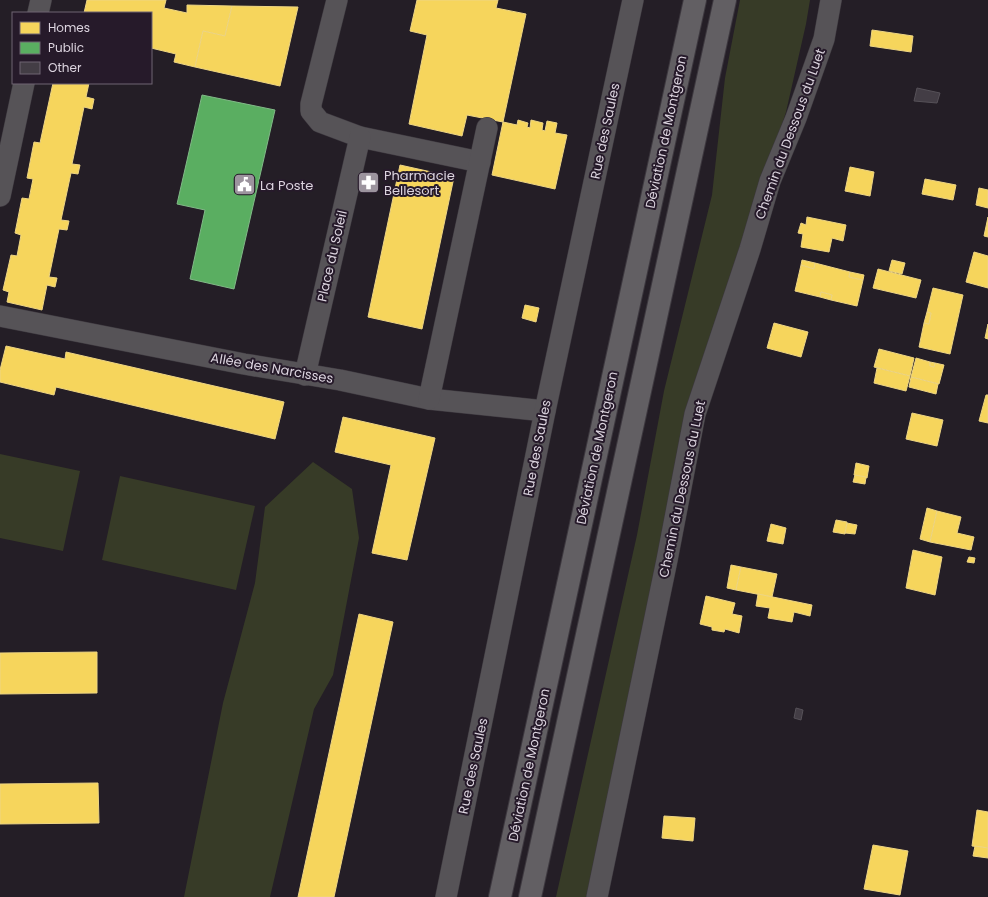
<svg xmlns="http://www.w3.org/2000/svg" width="988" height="897" viewBox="0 0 988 897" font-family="Poppins,sans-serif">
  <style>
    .green { fill: #373b27 }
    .homes { fill: #f6d55c; stroke: #eed583 }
    .public { fill: #5aae61; stroke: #81b987 }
    .building { fill: #433d45; stroke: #565158 }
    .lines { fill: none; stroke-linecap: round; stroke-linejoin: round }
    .street-casing { stroke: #3d383f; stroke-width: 22 }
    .primary-casing { stroke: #3d383f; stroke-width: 24 }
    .street { stroke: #565357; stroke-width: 21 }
    .primary { stroke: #625f63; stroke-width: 22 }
    .labels { text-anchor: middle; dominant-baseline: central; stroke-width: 4; stroke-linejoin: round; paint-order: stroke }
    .street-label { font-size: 13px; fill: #dcd4df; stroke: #261a2a }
    .poi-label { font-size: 13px; fill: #dcd4df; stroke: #261a2a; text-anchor: start }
  </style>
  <rect width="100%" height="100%" fill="#241e26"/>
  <g class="green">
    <polygon points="740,0 810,0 806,24 786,112 703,366 591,897 556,897 637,535 664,391 712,195 725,78"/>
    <polygon points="0,454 80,471 63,551 0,538"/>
    <polygon points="313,462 352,489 359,538 333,675 314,709 270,897 184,897 223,703 255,583 265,507"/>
    <polygon points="120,476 255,506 236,590 102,560"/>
  </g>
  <g class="homes">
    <polygon points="87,0 166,0 164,8 187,13 187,5 232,6 225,36 203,31 195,67 174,62 176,54 151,48 151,13 84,13"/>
    <polygon points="417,0 498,0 496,8 526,14 503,122 467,115 462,136 409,124 427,35 410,31"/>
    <polygon points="232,6 298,7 280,86 195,67 203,31 225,36"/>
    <polygon points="872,30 913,36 911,52 870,46"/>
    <polygon points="53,83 89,83 86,97 94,99 92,109 84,107 72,164 80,165 78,174 71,173 61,220 69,221 67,230 59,229 49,277 57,278 55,287 47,285 42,310 7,302 9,292 3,290 11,255 17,256 21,235 15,233 22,198 29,199 33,179 27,178 34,142 40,143"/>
    <polygon points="518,120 528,123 527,127 530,128 531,120 543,123 542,130 545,131 547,121 557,123 555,133 567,135 555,189 492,175 503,122 517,125"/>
    <polygon points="400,165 454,177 422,329 368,317"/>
    <polygon points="850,167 874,172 870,196 845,191"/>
    <polygon points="925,179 956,185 953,200 922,194"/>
    <polygon points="979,188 988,190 988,208 976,205"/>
    <polygon points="807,217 846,225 843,241 832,238 829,252 801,247 803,234 798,233 801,223 806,225"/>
    <polygon points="988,217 988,237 984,236"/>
    <polygon points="974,252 988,256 988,288 966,282"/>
    <polygon points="802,260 815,263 814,269 801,265"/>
    <polygon points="892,260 905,263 902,274 889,271"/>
    <polygon points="815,263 850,272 849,277 863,280 857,306 831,300 832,295 821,292 820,297 795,291 801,265 814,269"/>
    <polygon points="878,269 921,280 916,298 873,288"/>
    <polygon points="850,272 864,275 863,280 849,277"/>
    <polygon points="933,288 963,295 950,354 919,347 924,323 929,324 931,313 927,312"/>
    <polygon points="821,292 832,295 831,300 820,297"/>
    <polygon points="525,305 539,308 536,322 522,318"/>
    <polygon points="927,312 931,313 929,324 924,323"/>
    <polygon points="774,323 808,332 801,357 767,348"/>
    <polygon points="988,324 988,339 985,338"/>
    <polygon points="6,346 65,359 66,352 284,402 275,439 56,387 54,395 0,382 0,370"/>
    <polygon points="879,349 914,358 910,376 874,367"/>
    <polygon points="916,358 930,362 930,366 934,367 935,363 944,365 939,384 911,377"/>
    <polygon points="930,362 935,363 934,367 930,366"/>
    <polygon points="877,368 910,376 906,391 874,383"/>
    <polygon points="911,377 938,384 936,394 909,387"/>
    <polygon points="986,395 988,395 988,423 979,421"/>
    <polygon points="912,413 943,420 937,446 906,439"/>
    <polygon points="343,417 435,438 407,560 372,553 391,465 335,452"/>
    <polygon points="856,463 869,466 867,478 854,475"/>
    <polygon points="855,475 866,477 865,484 853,482"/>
    <polygon points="927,508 937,511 930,542 920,539"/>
    <polygon points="937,511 961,517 957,533 974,537 971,550 930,542"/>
    <polygon points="836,520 847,522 845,534 833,532"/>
    <polygon points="847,523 857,525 855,534 845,533"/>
    <polygon points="771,524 786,528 783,544 767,541"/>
    <polygon points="913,550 942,557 935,595 906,588"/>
    <polygon points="969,557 975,558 974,563 967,562"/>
    <polygon points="731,565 741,567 736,590 727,588"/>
    <polygon points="741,567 777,574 772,597 736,590"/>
    <polygon points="758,594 812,605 810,616 794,612 792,622 768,618 770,608 756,606"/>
    <polygon points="706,596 735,603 732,614 742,616 739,633 725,629 724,632 712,630 712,627 700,624"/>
    <polygon points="359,614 393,622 334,897 298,897"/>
    <polygon points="97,652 97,693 0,694 0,653"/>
    <polygon points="98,783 99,823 0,824 0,784"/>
    <polygon points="977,810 988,812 988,848 972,846"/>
    <polygon points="664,816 695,818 693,841 662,838"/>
    <polygon points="873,845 908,851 900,895 864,889"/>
    <polygon points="975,846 988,848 988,858 973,856"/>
  </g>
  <polygon class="public" points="202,95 275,110 234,289 190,279 205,210 177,204"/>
  <g class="building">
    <polygon points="917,88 940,93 937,103 914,101"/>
    <polygon points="796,708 803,710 801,720 794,718"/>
  </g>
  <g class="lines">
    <defs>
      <g id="street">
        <polyline points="337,0 311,104 311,111 320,122 360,137 480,162"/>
        <polyline points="38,13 41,0"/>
        <polyline points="0,196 24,83"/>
        <polyline points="0,316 244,364 340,380 429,399 545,411"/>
        <polyline points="305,375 360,137"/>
        <polyline points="429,399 487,128"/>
        <polyline points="446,897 545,411 633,0"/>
        <polyline points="597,897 667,560 695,414 750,249 770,181 796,118 824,39 831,0"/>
      </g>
      <g id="primary">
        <polyline points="500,897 695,0"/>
        <polyline points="530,897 725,0"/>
      </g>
    </defs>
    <use href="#street" class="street-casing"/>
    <use href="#primary" class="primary-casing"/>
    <use href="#street" class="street"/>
    <use href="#primary" class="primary"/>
  </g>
  <defs>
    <symbol id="pharmacy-square" viewBox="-11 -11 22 22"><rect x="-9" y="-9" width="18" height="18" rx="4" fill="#9c949e" stroke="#261a2a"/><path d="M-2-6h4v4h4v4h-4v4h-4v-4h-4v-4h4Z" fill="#fff"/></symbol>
    <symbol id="civic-square" viewBox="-11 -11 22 22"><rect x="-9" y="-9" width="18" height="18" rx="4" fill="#9c949e" stroke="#261a2a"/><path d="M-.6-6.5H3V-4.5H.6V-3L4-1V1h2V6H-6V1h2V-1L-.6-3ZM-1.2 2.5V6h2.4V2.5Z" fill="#fff"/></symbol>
  </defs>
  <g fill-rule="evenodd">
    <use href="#pharmacy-square" x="356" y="170" width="25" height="25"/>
    <use href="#civic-square" x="232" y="172" width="25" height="25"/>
  </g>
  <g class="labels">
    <g class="street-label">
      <text transform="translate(605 131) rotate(-78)">Rue des Saules</text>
      <text transform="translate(666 132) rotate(-78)">Déviation de Montgeron</text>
      <text transform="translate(790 134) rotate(-70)">Chemin du Dessous du Luet</text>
      <text transform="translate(332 256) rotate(-77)">Place du Soleil</text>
      <text transform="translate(272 368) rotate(10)">Allée des Narcisses</text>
      <text transform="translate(537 448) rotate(-79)">Rue des Saules</text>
      <text transform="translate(597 448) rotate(-78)">Déviation de Montgeron</text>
      <text transform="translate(682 489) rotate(-78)">Chemin du Dessous du Luet</text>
      <text transform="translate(529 765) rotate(-78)">Déviation de Montgeron</text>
      <text transform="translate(473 766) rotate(-78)">Rue des Saules</text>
    </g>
    <g class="poi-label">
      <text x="384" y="175">Pharmacie<tspan x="384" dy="15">Bellesort</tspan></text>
      <text x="260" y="185">La Poste</text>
    </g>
  </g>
  <rect x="12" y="12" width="140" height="72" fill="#261a2a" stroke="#6f6472"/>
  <rect x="20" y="22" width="20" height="12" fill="#f6d55c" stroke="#6f6472"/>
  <text x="48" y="32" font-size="12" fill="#dcd4df">Homes</text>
  <rect x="20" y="42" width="20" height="12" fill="#5aae61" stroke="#6f6472"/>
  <text x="48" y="52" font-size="12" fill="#dcd4df">Public</text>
  <rect x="20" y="62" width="20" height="12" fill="#433d45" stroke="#6f6472"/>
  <text x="48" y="72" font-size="12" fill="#dcd4df">Other</text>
</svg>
